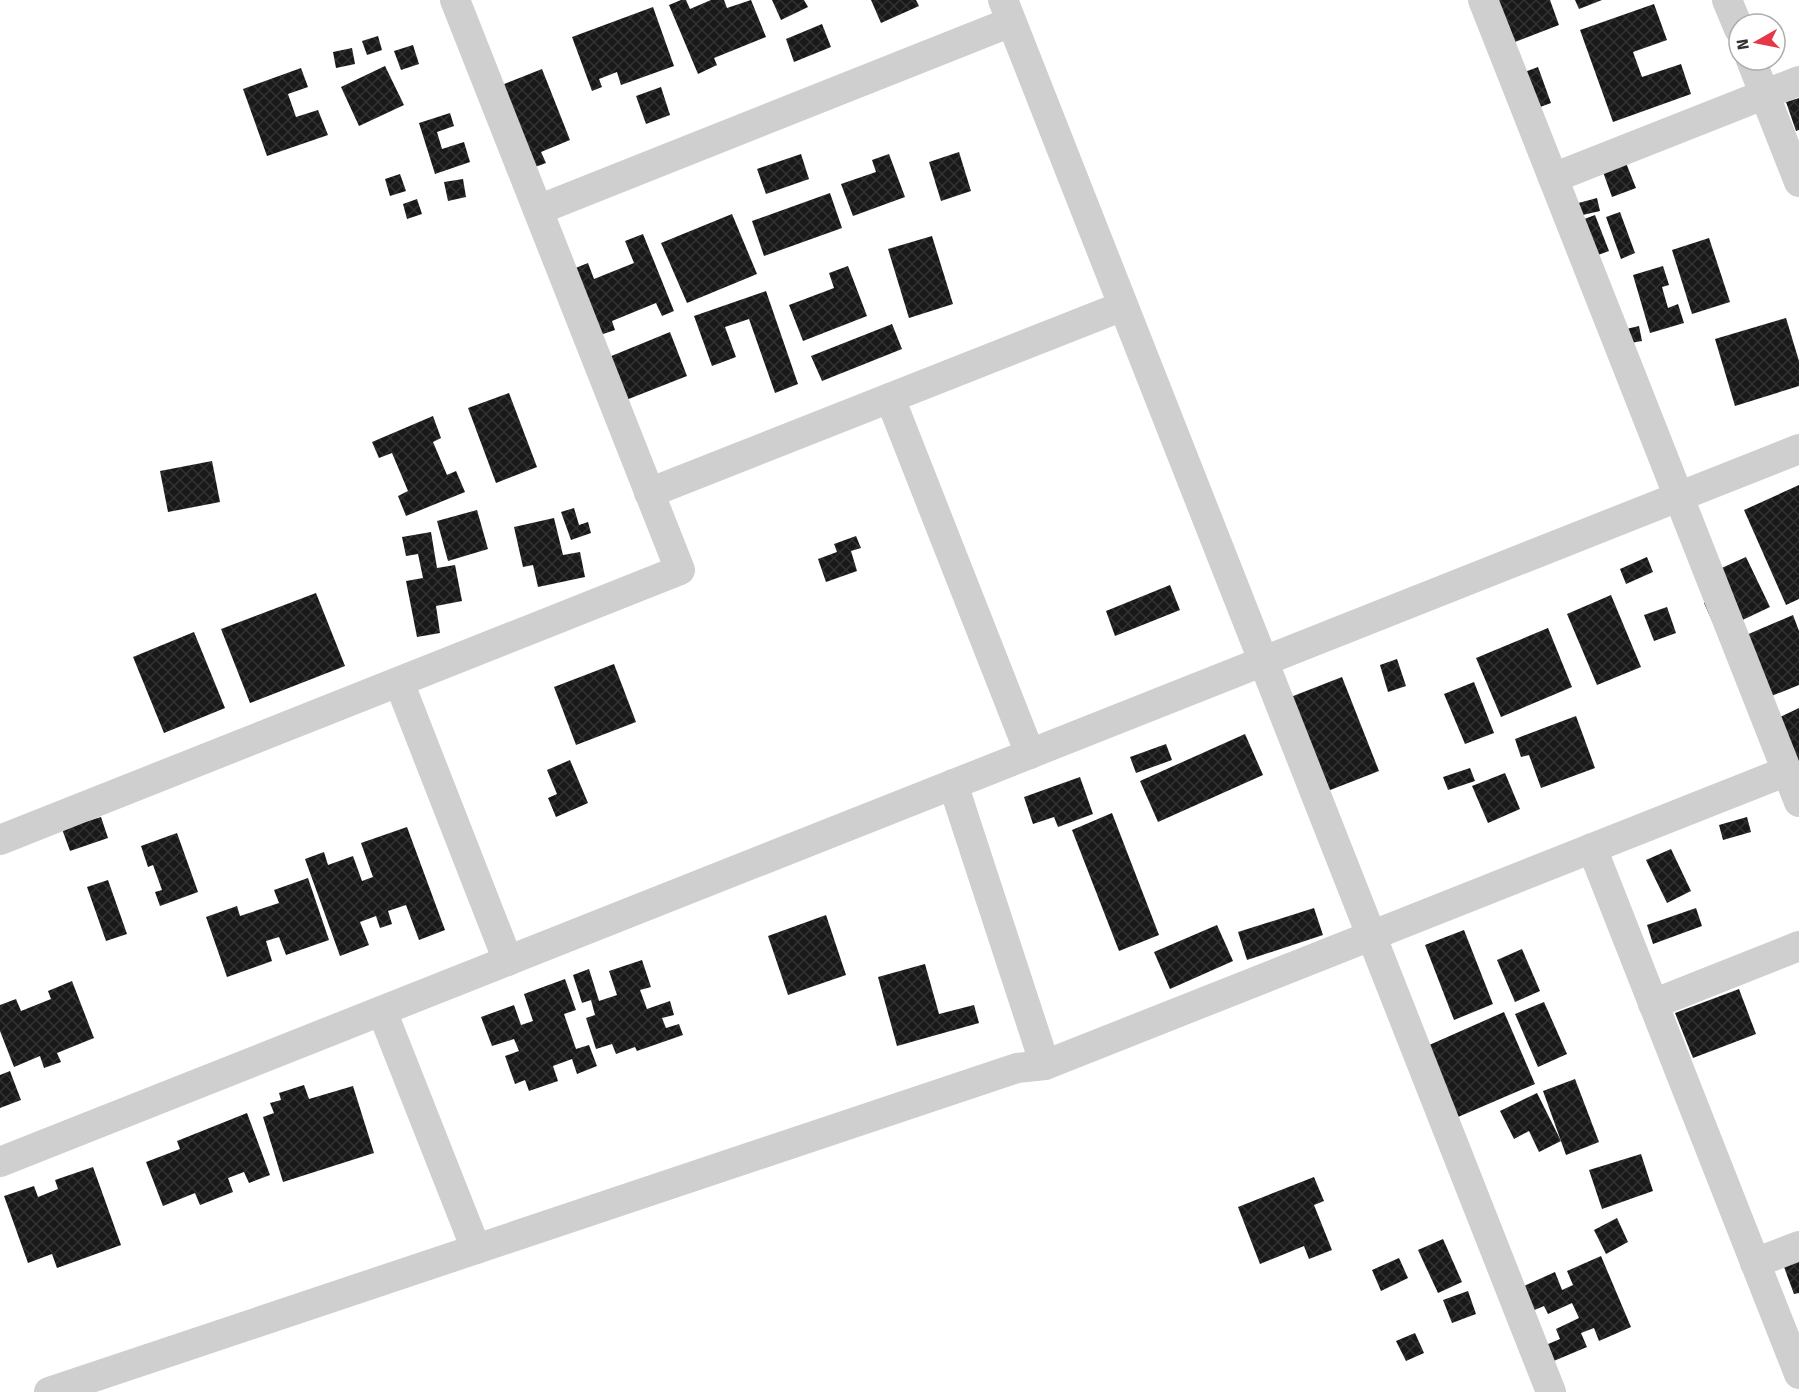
<svg xmlns="http://www.w3.org/2000/svg" width="1799" height="1392" viewBox="0 0 1799 1392" font-family="'Fira Sans',sans-serif">
  <style>
    .building { fill: url(#building-cross-hatch) }
    .lines { fill: none; stroke-linecap: round; stroke-linejoin: round }
    .street { stroke: #cfcfcf; stroke-width: 30 }
  </style>
  <defs>
    <pattern id="building-cross-hatch" width="8" height="8" patternUnits="userSpaceOnUse" patternTransform="scale(1.5)"><rect width="8" height="8" fill="#191919"/><path d="M0 0l8 8M0 8l8-8" fill="none" stroke="#323232"/></pattern>
  </defs>
  <rect width="100%" height="100%" fill="#fff"/>
  <g class="building">
    <polygon points="681,0 686,0 690,9 711,0 724,0 727,8 751,0 766,37 714,58 717,65 698,74 669,5"/>
    <polygon points="772,0 804,0 808,7 781,20"/>
    <polygon points="871,0 916,0 919,6 881,23"/>
    <polygon points="1469,0 1550,0 1559,25 1489,52"/>
    <polygon points="1575,0 1602,0 1579,9"/>
    <polygon points="1654,4 1667,40 1633,52 1642,77 1681,64 1691,94 1613,122 1580,30"/>
    <polygon points="653,7 674,66 621,85 617,72 599,79 602,87 592,91 572,37"/>
    <polygon points="822,24 831,47 794,62 786,39"/>
    <polygon points="378,36 382,50 367,55 362,41"/>
    <polygon points="413,45 419,64 401,70 394,51"/>
    <polygon points="352,48 355,64 336,68 333,52"/>
    <polygon points="385,66 404,105 359,126 341,87"/>
    <polygon points="1538,67 1551,103 1524,113 1511,77"/>
    <polygon points="301,68 308,87 288,94 296,117 318,110 328,135 267,156 243,89"/>
    <polygon points="542,69 570,140 541,152 546,163 527,170 494,88"/>
    <polygon points="661,87 670,115 646,124 636,96"/>
    <polygon points="1799,98 1799,130 1796,131 1786,102"/>
    <polygon points="450,113 454,126 437,132 442,149 464,142 470,162 435,174 419,123"/>
    <polygon points="959,152 971,191 941,201 929,162"/>
    <polygon points="801,154 809,179 766,194 757,169"/>
    <polygon points="889,154 905,197 853,216 841,184 876,172 872,160"/>
    <polygon points="1626,163 1636,188 1612,197 1603,172"/>
    <polygon points="400,174 406,191 390,196 385,179"/>
    <polygon points="463,179 466,197 448,201 444,182"/>
    <polygon points="830,193 842,228 764,256 752,221"/>
    <polygon points="1597,198 1600,211 1574,217 1571,205"/>
    <polygon points="417,199 422,214 407,219 403,204"/>
    <polygon points="1620,212 1635,253 1621,259 1606,217"/>
    <polygon points="732,214 757,274 687,303 661,243"/>
    <polygon points="1595,215 1609,251 1584,260 1571,224"/>
    <polygon points="643,234 674,311 662,316 656,303 612,321 615,330 600,335 573,269 588,263 594,279 634,263 625,241"/>
    <polygon points="932,236 953,304 909,318 888,249"/>
    <polygon points="1709,238 1730,302 1692,314 1672,250"/>
    <polygon points="848,266 867,316 803,341 789,305 834,288 829,273"/>
    <polygon points="1663,266 1669,285 1662,287 1668,308 1678,304 1684,323 1650,333 1633,275"/>
    <polygon points="766,291 798,384 775,393 749,319 725,327 736,357 712,366 694,316"/>
    <polygon points="1786,318 1799,361 1799,386 1735,406 1715,339"/>
    <polygon points="892,324 902,349 822,381 811,356"/>
    <polygon points="1639,326 1642,341 1625,344 1622,330"/>
    <polygon points="670,332 687,376 626,400 609,357"/>
    <polygon points="509,393 537,467 496,483 468,408"/>
    <polygon points="433,416 441,438 433,442 447,475 456,471 465,492 406,516 398,496 408,491 392,453 379,458 372,442"/>
    <polygon points="212,461 220,502 168,512 160,471"/>
    <polygon points="1799,485 1799,599 1786,605 1744,510"/>
    <polygon points="574,508 579,525 588,522 591,533 571,540 561,512"/>
    <polygon points="477,510 488,549 448,561 437,521"/>
    <polygon points="554,518 563,555 580,552 585,577 538,587 533,565 523,567 514,527"/>
    <polygon points="431,532 437,568 455,565 462,601 436,606 440,633 417,637 406,581 423,578 418,554 406,556 402,537"/>
    <polygon points="856,536 861,548 851,551 857,571 826,582 818,559 837,552 834,544"/>
    <polygon points="1647,557 1653,572 1626,584 1620,569"/>
    <polygon points="1746,557 1770,607 1717,632 1704,603 1715,598 1704,576"/>
    <polygon points="1170,585 1180,610 1115,636 1106,611"/>
    <polygon points="316,593 345,666 250,703 221,629"/>
    <polygon points="1611,595 1641,667 1597,685 1567,614"/>
    <polygon points="1667,607 1676,633 1654,641 1644,615"/>
    <polygon points="1793,615 1799,631 1799,685 1769,697 1744,636"/>
    <polygon points="1548,628 1572,687 1501,717 1476,658"/>
    <polygon points="194,632 225,708 164,733 133,657"/>
    <polygon points="1397,659 1406,686 1388,692 1380,665"/>
    <polygon points="614,664 636,722 576,745 554,687"/>
    <polygon points="1342,677 1379,771 1320,794 1283,700"/>
    <polygon points="1474,682 1494,733 1465,744 1444,694"/>
    <polygon points="1799,708 1799,769 1776,719"/>
    <polygon points="1576,716 1595,768 1541,788 1529,755 1521,757 1515,739"/>
    <polygon points="1245,734 1263,775 1158,822 1140,781"/>
    <polygon points="1166,744 1172,760 1136,773 1130,757"/>
    <polygon points="570,760 588,803 556,817 548,798 557,794 547,770"/>
    <polygon points="1470,768 1475,781 1448,790 1443,777"/>
    <polygon points="1505,773 1520,809 1488,823 1472,786"/>
    <polygon points="1080,777 1093,814 1058,827 1054,817 1033,824 1024,797"/>
    <polygon points="1112,813 1159,935 1119,951 1072,830"/>
    <polygon points="101,817 108,838 70,851 62,829"/>
    <polygon points="1747,817 1751,832 1723,840 1719,825"/>
    <polygon points="407,827 445,930 419,940 406,905 388,911 392,924 380,928 376,916 360,922 369,945 340,956 305,859 324,852 328,865 353,856 362,881 373,877 361,843"/>
    <polygon points="177,833 198,892 160,906 155,892 162,890 153,865 148,867 141,846"/>
    <polygon points="1671,849 1691,891 1667,903 1646,860"/>
    <polygon points="308,878 329,940 286,955 279,937 266,941 272,961 227,977 206,917 237,906 240,916 279,903 274,890"/>
    <polygon points="108,880 127,934 106,941 87,887"/>
    <polygon points="1314,908 1323,935 1247,960 1238,932"/>
    <polygon points="1696,908 1702,926 1653,944 1647,925"/>
    <polygon points="826,915 846,975 788,995 768,936"/>
    <polygon points="1217,925 1233,961 1170,989 1154,952"/>
    <polygon points="1464,930 1493,1004 1454,1020 1425,945"/>
    <polygon points="1522,949 1540,991 1515,1002 1497,960"/>
    <polygon points="642,960 651,987 640,990 647,1009 670,1001 674,1015 662,1018 666,1028 679,1024 683,1035 637,1051 635,1047 616,1054 612,1044 596,1049 586,1018 595,1015 591,1000 582,1003 573,975 589,969 599,1001 617,995 609,971"/>
    <polygon points="925,964 939,1014 974,1005 979,1023 897,1046 878,977"/>
    <polygon points="565,979 576,1010 564,1014 576,1049 589,1045 597,1066 577,1074 572,1059 553,1066 558,1081 529,1091 525,1080 515,1084 505,1056 519,1051 514,1039 492,1046 481,1017 514,1005 521,1025 533,1021 524,994"/>
    <polygon points="72,981 94,1038 57,1053 61,1062 44,1068 40,1056 14,1067 0,1031 0,1005 16,999 21,1011 51,999 48,991"/>
    <polygon points="1739,989 1756,1034 1693,1058 1675,1013"/>
    <polygon points="1544,1002 1567,1054 1538,1067 1515,1014"/>
    <polygon points="1504,1012 1535,1084 1458,1117 1427,1046"/>
    <polygon points="10,1071 21,1100 0,1108 0,1075"/>
    <polygon points="1575,1079 1599,1142 1566,1155 1543,1091"/>
    <polygon points="304,1085 309,1099 353,1086 374,1153 283,1182 263,1117 274,1113 270,1103 281,1100 279,1093"/>
    <polygon points="1537,1093 1561,1141 1539,1152 1529,1131 1514,1139 1500,1111"/>
    <polygon points="247,1113 270,1175 249,1183 244,1172 228,1178 233,1192 200,1205 195,1193 163,1206 146,1162 180,1149 177,1141"/>
    <polygon points="1641,1154 1653,1191 1602,1209 1589,1170"/>
    <polygon points="93,1167 121,1245 57,1268 52,1254 28,1263 4,1196 34,1186 38,1197 58,1189 55,1180"/>
    <polygon points="1314,1177 1324,1201 1314,1205 1332,1250 1309,1259 1304,1246 1260,1264 1238,1207"/>
    <polygon points="1617,1218 1628,1242 1606,1254 1594,1230"/>
    <polygon points="1443,1239 1462,1282 1438,1293 1418,1250"/>
    <polygon points="1601,1256 1631,1327 1599,1341 1594,1328 1581,1333 1587,1347 1549,1363 1541,1347 1560,1339 1556,1329 1579,1318 1572,1303 1548,1314 1544,1306 1525,1314 1515,1290 1555,1272 1562,1290 1573,1285 1567,1271"/>
    <polygon points="1399,1258 1408,1278 1381,1291 1372,1270"/>
    <polygon points="1799,1261 1799,1293 1794,1294 1784,1267"/>
    <polygon points="1468,1291 1476,1314 1452,1323 1443,1300"/>
    <polygon points="1415,1333 1424,1353 1406,1361 1396,1341"/>
  </g>
  <g class="lines">
    <g class="street">
      <polyline points="1003,0 1551,1392"/>
      <polyline points="1483,0 1799,802"/>
      <polyline points="1727,0 1739,29"/>
      <polyline points="1751,60 1799,182"/>
      <polyline points="1553,178 1799,81"/>
      <polyline points="538,210 1011,22"/>
      <polyline points="890,398 1030,754"/>
      <polyline points="649,493 1123,306"/>
      <polyline points="399,682 508,961"/>
      <polyline points="953,784 1045,1065"/>
      <polyline points="0,840 680,570 455,0"/>
      <polyline points="1592,848 1799,1374"/>
      <polyline points="1653,1004 1799,946"/>
      <polyline points="382,1011 476,1249"/>
      <polyline points="0,1162 1799,449"/>
      <polyline points="1755,1263 1799,1246"/>
      <polyline points="49,1392 1017,1068 1045,1065 1787,771"/>
    </g>
  </g>
  <g transform="translate(1757 42) rotate(261)"><circle r="28" fill="#ffffff" stroke="#adadad" stroke-width="1.5"/>
  <path d="M0-4.5L10 22L0 15L-10 22Z" fill="#e63748"/>
  <text y="-9" font-size="16" font-weight="bold" text-anchor="middle" fill="#323232">N</text>
  </g>
</svg>
